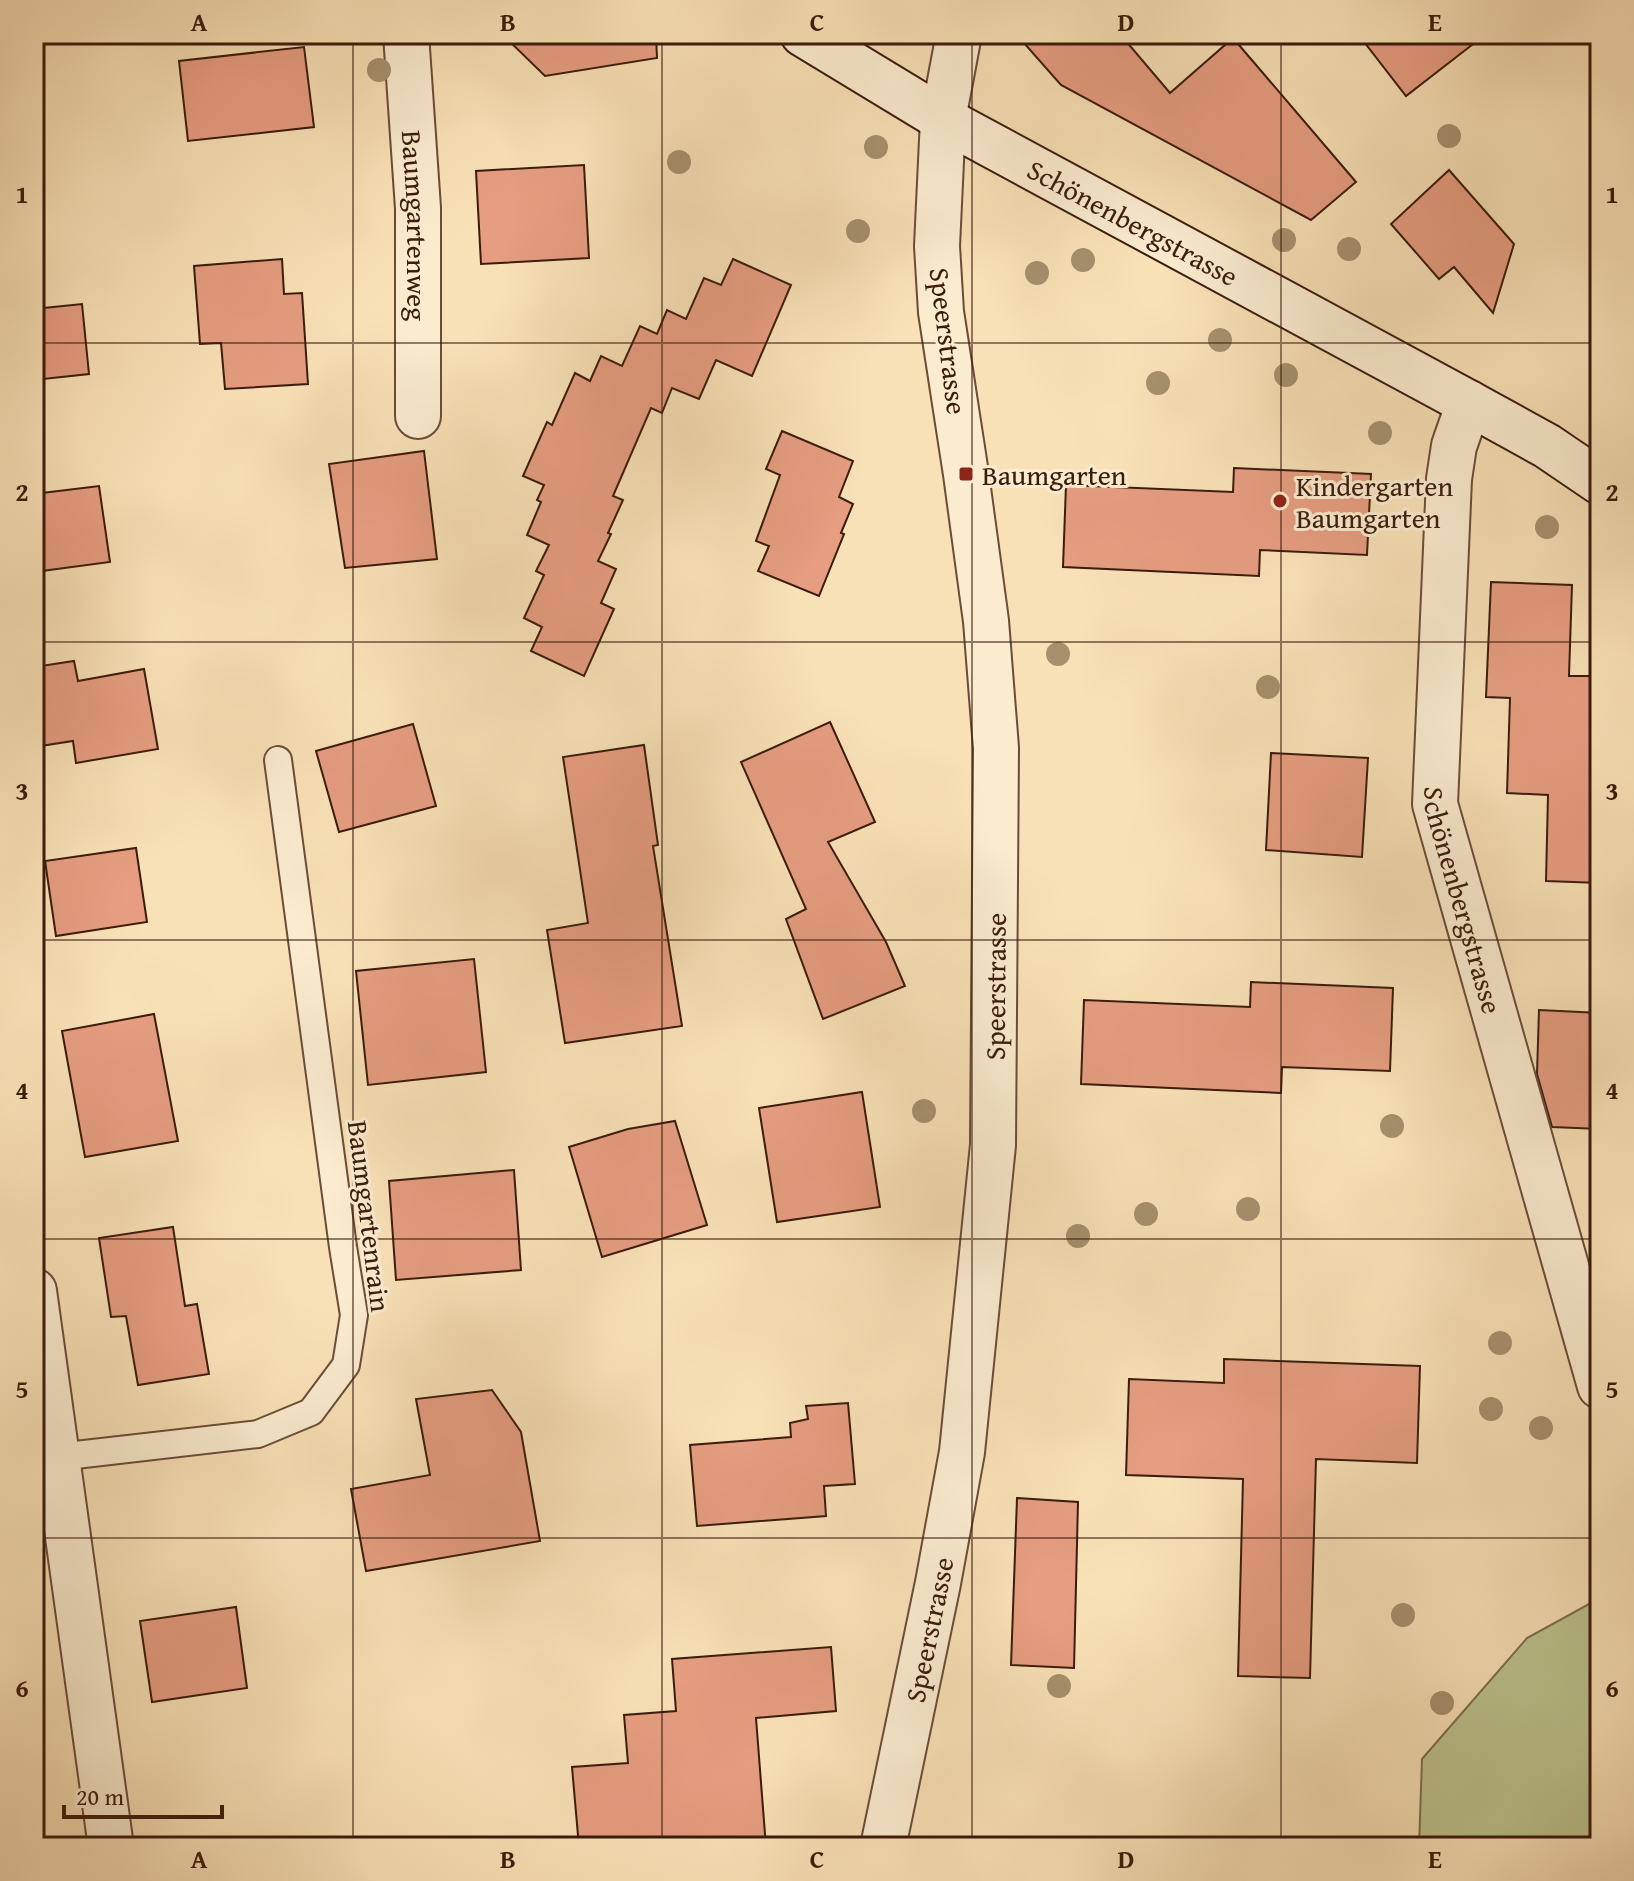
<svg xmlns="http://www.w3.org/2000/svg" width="1634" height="1881" viewBox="0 0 1634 1881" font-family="'Gentium Book Plus',serif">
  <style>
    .green { fill: #bcc38f; stroke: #7c6f4e; stroke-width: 2 }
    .building { fill: #e69d81; stroke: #3b1b0c; stroke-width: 2 }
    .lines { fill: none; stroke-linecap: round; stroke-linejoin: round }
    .lane-casing { stroke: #6a4c37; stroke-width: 30 }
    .street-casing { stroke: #6a4c37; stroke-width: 48 }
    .secondary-casing { stroke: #3b1b0c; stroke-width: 48 }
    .lane { stroke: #fbecd0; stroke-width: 26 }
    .street { stroke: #fbecd0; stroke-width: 44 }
    .secondary { stroke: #fbecd0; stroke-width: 44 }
    .tree { fill: #a6906e }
    .grid { fill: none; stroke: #3b1b0c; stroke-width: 2; stroke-opacity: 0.55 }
    .poi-dot { fill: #8f2418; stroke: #fbecd0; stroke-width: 3 }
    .labels { text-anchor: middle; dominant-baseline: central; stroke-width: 6; stroke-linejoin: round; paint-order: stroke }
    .street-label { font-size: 28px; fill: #3b1b0c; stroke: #fbecd0 }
    .poi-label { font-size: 28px; fill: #3b1b0c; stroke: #fbecd0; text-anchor: start }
    .neatline { fill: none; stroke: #3b1b0c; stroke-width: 3 }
    .grid-label { font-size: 26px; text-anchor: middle; font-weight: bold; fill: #3b1b0c }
  </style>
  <rect width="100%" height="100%" fill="#f9e1b7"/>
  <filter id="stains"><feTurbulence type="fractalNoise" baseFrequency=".0025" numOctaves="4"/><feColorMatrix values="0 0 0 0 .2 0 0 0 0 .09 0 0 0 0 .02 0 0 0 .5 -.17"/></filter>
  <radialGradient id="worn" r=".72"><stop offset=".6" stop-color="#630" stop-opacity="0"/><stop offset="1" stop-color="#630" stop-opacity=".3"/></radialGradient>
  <polygon class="green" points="1600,1598 1600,1847 1419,1847 1422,1759 1527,1638"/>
  <g class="building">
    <polygon points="502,34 656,34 657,58 545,76"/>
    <polygon points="1016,34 1120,34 1170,93 1233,38 1356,182 1311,220 1061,85"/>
    <polygon points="1358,34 1486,34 1406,96"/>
    <polygon points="304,47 314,127 188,141 179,61"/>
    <polygon points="584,165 589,258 481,264 476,171"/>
    <polygon points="1449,170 1514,244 1493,313 1454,267 1439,279 1391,224"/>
    <polygon points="282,259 284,294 302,293 308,384 225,389 221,343 200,344 194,266"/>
    <polygon points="733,259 791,285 752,376 716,360 699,399 672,388 662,413 651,408 613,496 623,500 608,533 611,534 598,561 616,569 601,603 614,609 584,676 531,651 542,627 524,618 544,575 536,571 549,545 527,535 541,502 537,500 544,485 523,476 547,422 552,425 575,373 590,381 601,356 622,366 640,326 657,334 667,310 686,319 704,278 721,285"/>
    <polygon points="82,304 89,374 34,380 34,309"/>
    <polygon points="782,431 853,461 839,497 853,504 841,533 844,534 819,596 758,571 769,546 756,541 780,475 766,469"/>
    <polygon points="424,451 437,559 345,568 329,464"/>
    <polygon points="1234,468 1371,474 1367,555 1260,550 1259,576 1063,567 1066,485 1233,492"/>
    <polygon points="99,486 110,562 34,572 34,494"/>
    <polygon points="1491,582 1572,585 1569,676 1594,676 1590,767 1600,767 1600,883 1546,881 1548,795 1507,793 1510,698 1486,697"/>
    <polygon points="74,661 78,681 144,669 158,749 76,763 73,741 34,747 34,667"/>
    <polygon points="830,722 875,822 828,842 886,942 905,986 823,1019 786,919 806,909 741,762"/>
    <polygon points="413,724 436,806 339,832 316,751"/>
    <polygon points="644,745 658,845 653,846 682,1026 565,1043 547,930 588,923 563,757"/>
    <polygon points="1271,753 1368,758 1362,857 1266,850"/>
    <polygon points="136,848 147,922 56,936 45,861"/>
    <polygon points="474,959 486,1072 368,1085 356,971"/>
    <polygon points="1251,982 1393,988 1390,1071 1282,1067 1281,1093 1081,1084 1084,1000 1250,1007"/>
    <polygon points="1539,1010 1600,1013 1600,1129 1552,1127 1537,1074"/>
    <polygon points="154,1014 178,1141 85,1157 62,1031"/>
    <polygon points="862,1092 880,1207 777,1222 759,1108"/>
    <polygon points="675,1121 707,1225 602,1257 569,1147 628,1129"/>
    <polygon points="514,1170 521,1270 396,1280 389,1181"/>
    <polygon points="173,1227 185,1306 197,1304 209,1374 138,1385 126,1316 111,1317 99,1238"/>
    <polygon points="1224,1359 1420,1366 1417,1463 1316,1459 1310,1678 1238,1676 1243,1479 1126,1475 1129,1379 1224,1383"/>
    <polygon points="492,1390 521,1432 540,1541 366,1571 351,1489 430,1475 416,1399"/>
    <polygon points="848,1403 855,1484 824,1486 826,1516 697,1526 690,1445 791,1437 790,1423 808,1419 806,1406"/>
    <polygon points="1017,1498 1078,1502 1074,1668 1011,1665"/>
    <polygon points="236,1607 247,1688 152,1702 140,1621"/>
    <polygon points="831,1647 836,1711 756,1718 766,1847 579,1847 572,1767 628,1763 624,1715 676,1711 672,1659"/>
  </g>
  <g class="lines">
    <defs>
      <polyline id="lane" points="58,1457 258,1434 311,1412 346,1365 354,1315 343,1247 278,760"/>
      <g id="street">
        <path id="s1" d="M406,34L418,208V416"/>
        <path id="s2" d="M1469,403L1454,446L1449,479L1435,804L1600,1386"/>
        <polyline points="34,1291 111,1847"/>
        <path id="s3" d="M883,1847L938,1583L962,1452L993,1145L996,748L986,621L966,474L941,312L937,246L943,119L959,34"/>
      </g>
      <g id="secondary">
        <path id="s4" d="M803,34L943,119L1469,403L1547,446L1600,482"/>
      </g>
    </defs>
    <use href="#lane" class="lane-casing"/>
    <use href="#street" class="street-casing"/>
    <use href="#secondary" class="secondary-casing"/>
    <use href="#lane" class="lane"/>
    <use href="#street" class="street"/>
    <use href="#secondary" class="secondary"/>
  </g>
  <g class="tree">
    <circle cx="379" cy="70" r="12"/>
    <circle cx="1449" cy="136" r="12"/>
    <circle cx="876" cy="147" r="12"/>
    <circle cx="679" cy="162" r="12"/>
    <circle cx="858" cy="231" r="12"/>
    <circle cx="1284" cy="240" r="12"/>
    <circle cx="1349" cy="249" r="12"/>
    <circle cx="1083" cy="260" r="12"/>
    <circle cx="1037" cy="273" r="12"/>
    <circle cx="1220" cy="340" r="12"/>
    <circle cx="1286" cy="375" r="12"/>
    <circle cx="1158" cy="383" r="12"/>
    <circle cx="1380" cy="433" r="12"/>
    <circle cx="1547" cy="527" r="12"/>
    <circle cx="1058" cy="654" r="12"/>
    <circle cx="1268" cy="687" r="12"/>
    <circle cx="924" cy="1111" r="12"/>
    <circle cx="1392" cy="1126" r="12"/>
    <circle cx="1248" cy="1209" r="12"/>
    <circle cx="1146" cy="1214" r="12"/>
    <circle cx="1078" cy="1236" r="12"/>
    <circle cx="1500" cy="1343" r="12"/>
    <circle cx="1491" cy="1409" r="12"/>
    <circle cx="1541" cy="1428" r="12"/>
    <circle cx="1403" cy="1615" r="12"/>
    <circle cx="1059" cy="1686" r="12"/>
    <circle cx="1442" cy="1703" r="12"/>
  </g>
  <path class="grid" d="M353,34V1847M662,34V1847M972,34V1847M1281,34V1847M34,343H1600M34,642H1600M34,940H1600M34,1239H1600M34,1538H1600"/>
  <g class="poi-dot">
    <rect x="958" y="466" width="16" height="16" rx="4"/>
    <circle cx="1280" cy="501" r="8"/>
  </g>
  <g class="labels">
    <g class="street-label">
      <text stroke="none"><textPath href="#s4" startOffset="380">Schönenbergstrasse</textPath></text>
      <text stroke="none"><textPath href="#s1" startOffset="192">Baumgartenweg</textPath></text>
      <text transform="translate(949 341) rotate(83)">Speerstrasse</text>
      <text stroke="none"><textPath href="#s2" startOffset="504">Schönenbergstrasse</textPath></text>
      <text stroke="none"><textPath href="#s3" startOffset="870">Speerstrasse</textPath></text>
      <text transform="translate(370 1216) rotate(83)">Baumgartenrain</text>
      <text stroke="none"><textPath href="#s3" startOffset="222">Speerstrasse</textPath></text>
    </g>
    <g class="poi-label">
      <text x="982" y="474">Baumgarten</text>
      <text x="1296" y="485">Kindergarten<tspan x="1296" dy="32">Baumgarten</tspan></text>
    </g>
  </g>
  <rect width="1634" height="1881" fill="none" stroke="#f9e1b7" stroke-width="88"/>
  <path d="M64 1805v12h158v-12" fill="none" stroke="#3b1b0c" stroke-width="4"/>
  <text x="76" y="1805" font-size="24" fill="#3b1b0c" stroke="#fbecd0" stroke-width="6" paint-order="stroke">20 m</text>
  <rect x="44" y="44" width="1546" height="1793" class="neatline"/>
  <g class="grid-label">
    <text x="199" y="31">A</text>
    <text x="508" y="31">B</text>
    <text x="817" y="31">C</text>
    <text x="1126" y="31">D</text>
    <text x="1435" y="31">E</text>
    <text x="22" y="203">1</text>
    <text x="1612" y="203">1</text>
    <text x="22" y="501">2</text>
    <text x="1612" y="501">2</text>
    <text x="22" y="800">3</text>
    <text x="1612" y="800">3</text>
    <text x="22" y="1099">4</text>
    <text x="1612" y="1099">4</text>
    <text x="22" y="1398">5</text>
    <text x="1612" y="1398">5</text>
    <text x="22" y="1697">6</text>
    <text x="1612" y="1697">6</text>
    <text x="199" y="1868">A</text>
    <text x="508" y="1868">B</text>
    <text x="817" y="1868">C</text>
    <text x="1126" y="1868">D</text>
    <text x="1435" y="1868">E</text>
  </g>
  <rect width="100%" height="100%" filter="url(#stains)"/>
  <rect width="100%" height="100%" fill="url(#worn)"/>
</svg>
